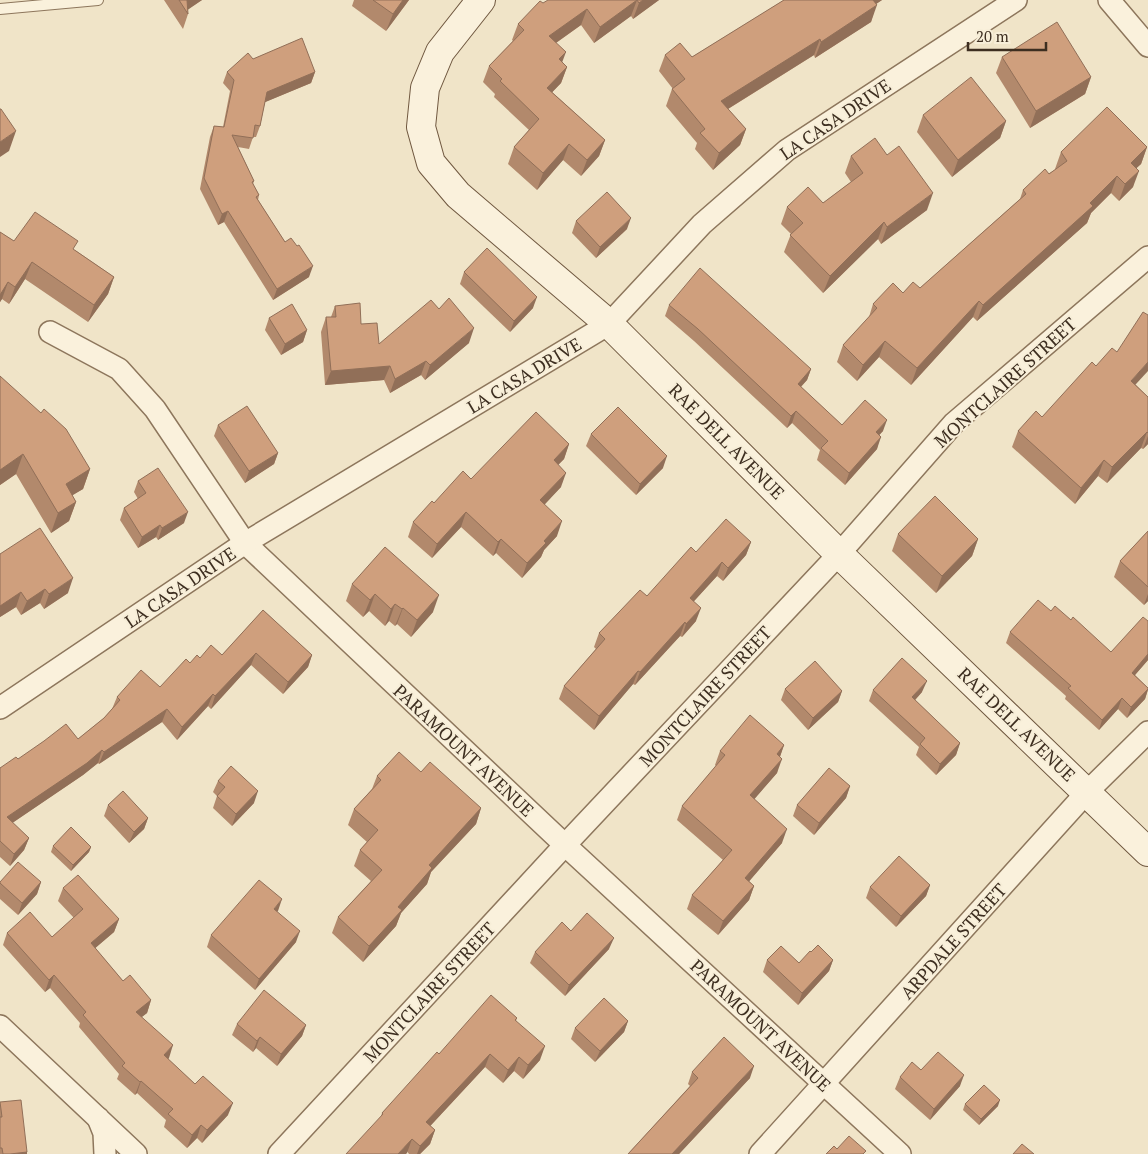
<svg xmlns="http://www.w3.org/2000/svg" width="1148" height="1154" viewBox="0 0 1148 1154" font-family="'PT Serif',serif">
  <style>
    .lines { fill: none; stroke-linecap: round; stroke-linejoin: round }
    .lane-casing { stroke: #8d765c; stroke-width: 12 }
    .street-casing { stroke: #8d765c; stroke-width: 24 }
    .secondary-casing { stroke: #6f573f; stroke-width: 30 }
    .lane { stroke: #faf1dc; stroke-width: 10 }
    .street { stroke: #faf1dc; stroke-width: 21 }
    .secondary { stroke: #faf1dc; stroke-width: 28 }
    .wall { fill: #b2896c }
    .shaded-wall { fill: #916f58 }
    .building { fill: #cf9f7d; stroke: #916f58 }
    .labels { text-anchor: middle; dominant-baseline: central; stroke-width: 4; stroke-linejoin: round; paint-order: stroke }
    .street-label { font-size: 18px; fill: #3d2e20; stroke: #f7eed8 }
  </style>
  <rect width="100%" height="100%" fill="#f0e4c8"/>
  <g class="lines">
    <defs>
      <polyline id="lane" points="0,9 98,0"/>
      <g id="street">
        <polyline points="1109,0 1148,46"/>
        <polyline points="50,332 119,369 155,409 245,543 565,845 900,1154"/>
        <polyline points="0,708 245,543 609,324 702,224 787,150 1016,0"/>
        <polyline points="0,1026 136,1154"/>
        <polyline points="98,1118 104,1133 105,1154"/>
        <polyline points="279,1154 565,845 839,554 954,423 1148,257"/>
        <polyline points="760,1154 1087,792 1148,732"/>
      </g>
      <polyline id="secondary" points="481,0 440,52 425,88 421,127 431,163 458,195 609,324 839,554 1148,852"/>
    </defs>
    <use href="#lane" class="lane-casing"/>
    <use href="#street" class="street-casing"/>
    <use href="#secondary" class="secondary-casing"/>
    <use href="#lane" class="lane"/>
    <use href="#street" class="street"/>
    <use href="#secondary" class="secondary"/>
  </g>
  <g class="wall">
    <polygon points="164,0 202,0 188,9 188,14 183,29"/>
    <polygon points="354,0 409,0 386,31 352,6"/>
    <polygon points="659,0 633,19 631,16 594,43 581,25 556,43 562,62 567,67 561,83 552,92 605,140 599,156 581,176 563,160 537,190 508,164 514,147 529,130 494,97 495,94 483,82 489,66 513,41 512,40 518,24 543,3"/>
    <polygon points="784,0 882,0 876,4 871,22 815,58 814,55 728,109 746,129 740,145 713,170 695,149 697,143 666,106 672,89 673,89 659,71 665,55 692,57"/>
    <polygon points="1002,57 1091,77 1085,94 1030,128 996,73"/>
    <polygon points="253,59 315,72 311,83 265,102 260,126 256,137 253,137 249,149 238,147 254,181 253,184 259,195 258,200 285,242 309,277 273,300 224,222 218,225 200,189 210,137 214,126 223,127 230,91 223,83 227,72"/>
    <polygon points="923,115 1006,121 1000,138 952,177 917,132"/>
    <polygon points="1147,147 1141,164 1136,168 1133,187 1119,201 1111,193 1091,213 1087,223 977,321 973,317 911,385 879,357 857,381 837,362 843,345 869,317 873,304 903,293 920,288 1020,199 1023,190 1056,169 1055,169 1061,152"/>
    <polygon points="851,156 927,210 881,244 878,239 823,293 784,252 791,234 781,224 787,207 823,203 851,182 845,173"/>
    <polygon points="576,221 627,229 596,258 572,233"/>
    <polygon points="0,232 14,241 75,250 114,277 108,294 88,322 25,279 9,304 2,299 0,302"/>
    <polygon points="464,272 533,308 510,332 460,284"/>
    <polygon points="669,305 811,369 807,380 801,387 842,425 883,431 879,435 877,449 845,485 817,460 820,450 792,423 787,428 694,341 665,316"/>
    <polygon points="335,306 361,324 379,344 469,343 425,380 421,375 390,393 384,380 325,385 321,332 326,317 331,317"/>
    <polygon points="269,318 307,330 303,342 281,355 265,330"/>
    <polygon points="1096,366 1136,385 1148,397 1148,444 1143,449 1141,448 1107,483 1098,476 1075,504 1012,447 1018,431 1042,417"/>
    <polygon points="0,376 90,469 83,489 72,495 76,502 69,521 51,533 16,474 0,485"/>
    <polygon points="218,425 278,453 274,464 245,483 214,436"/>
    <polygon points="591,434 663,468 636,495 586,446"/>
    <polygon points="569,444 564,459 558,465 561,487 544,504 557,536 544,550 541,557 522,578 496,553 493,556 461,527 432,558 408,537 413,522 434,503 471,479"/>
    <polygon points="138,481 184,523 158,540 156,537 138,548 120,520 124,508 138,499 134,492"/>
    <polygon points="1148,531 1148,601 1144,605 1114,577 1120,561"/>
    <polygon points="898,534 978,539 972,556 936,593 892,551"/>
    <polygon points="751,542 746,555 723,581 717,576 694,601 696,621 682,637 680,636 635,685 633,684 594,730 559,699 564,686 596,649 594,647 599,633 647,596"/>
    <polygon points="0,554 68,593 44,609 40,603 21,615 16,607 0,617"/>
    <polygon points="352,584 433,612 411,637 397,624 395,626 389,621 385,626 369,611 363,617 346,601"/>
    <polygon points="263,610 312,655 308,667 283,694 251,665 211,709 208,706 177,740 162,722 99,764 98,763 83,775 12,823 29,838 24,850 10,866 0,857 0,768 18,759 78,739 104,718 112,709 117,697 160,687 190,663 200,658 222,655"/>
    <polygon points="1051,611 1111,652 1148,621 1148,660 1135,675 1148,688 1148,690 1145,699 1127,718 1118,709 1099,730 1065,699 1066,696 1006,643 1010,632"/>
    <polygon points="785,689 842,691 838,702 808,730 781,700"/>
    <polygon points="873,690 922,692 915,700 960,743 956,755 936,775 916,755 919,747 869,701"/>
    <polygon points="784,745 780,757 777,773 754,799 782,843 749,881 754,886 749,900 718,935 687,909 692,895 723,860 677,820 682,806 716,766 715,765 720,751"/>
    <polygon points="421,772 481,808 476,824 431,872 427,884 401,913 396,926 363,962 332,933 338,917 371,881 354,866 360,850 367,842 348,825 354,809 372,789 377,776"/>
    <polygon points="218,781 254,803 232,826 213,808 217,796 213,792"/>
    <polygon points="850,786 846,798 814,835 793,816 797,805"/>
    <polygon points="108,805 148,818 144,829 129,843 104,816"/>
    <polygon points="53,846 91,847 89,852 71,871 51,852"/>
    <polygon points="0,882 41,882 37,894 18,915 0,899"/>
    <polygon points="930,885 926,896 896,927 866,898 870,887"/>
    <polygon points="63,888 119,919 114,932 95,948 123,981 151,1000 147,1013 141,1017 169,1058 168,1059 228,1115 202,1143 197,1138 187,1148 164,1127 166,1120 137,1093 135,1095 117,1079 119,1074 79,1027 80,1023 50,988 45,992 3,945 7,933 52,937 74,918 58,901"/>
    <polygon points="571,931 609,949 565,996 530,963 535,952"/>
    <polygon points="211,935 296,942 255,990 207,947"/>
    <polygon points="767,960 799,963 833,960 829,971 798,1005 763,972"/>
    <polygon points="517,1018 516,1021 540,1060 523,1079 514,1071 503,1083 485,1067 430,1126 435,1130 430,1144 420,1154 409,1154 381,1116 382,1113 439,1054"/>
    <polygon points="628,1021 624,1032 595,1062 571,1039 575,1028"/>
    <polygon points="237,1024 306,1025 302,1036 277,1066 256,1048 253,1052 232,1035"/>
    <polygon points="921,1070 960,1086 930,1120 895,1089 900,1077"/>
    <polygon points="692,1072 750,1078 679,1154 628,1154 690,1086 688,1084"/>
    <polygon points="0,1102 27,1152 27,1154 0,1154"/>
    <polygon points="965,1104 998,1106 979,1125 963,1110"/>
  </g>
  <g class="shaded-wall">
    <polygon points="186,0 202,0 186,11"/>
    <polygon points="403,0 409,0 386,31 393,14"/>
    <polygon points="637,0 631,16 594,43 600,27"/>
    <polygon points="643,0 659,0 633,19 639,3"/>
    <polygon points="868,0 882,0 864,12"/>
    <polygon points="877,5 871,22 815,58 821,42"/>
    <polygon points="587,9 581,25 543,52 549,36"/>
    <polygon points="820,39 814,55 715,117 721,101"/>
    <polygon points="566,52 560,68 559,59"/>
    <polygon points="567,67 561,83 541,104 547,88"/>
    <polygon points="315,72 311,83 263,103 267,92"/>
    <polygon points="1091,77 1085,94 1030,128 1036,111"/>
    <polygon points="1006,121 1000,138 952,177 958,160"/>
    <polygon points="746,129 740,145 713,170 719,153"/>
    <polygon points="16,131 9,151 0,157 0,142"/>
    <polygon points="605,140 599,156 581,176 587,160"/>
    <polygon points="569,144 563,160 537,190 543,173"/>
    <polygon points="1147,147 1141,164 1125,179 1131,163"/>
    <polygon points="1139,171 1133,187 1119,201 1125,184"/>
    <polygon points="1117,176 1111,193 1091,213 1087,223 977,321 983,305 1090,203"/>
    <polygon points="933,193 927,210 881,244 887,227"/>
    <polygon points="228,211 224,222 218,225 222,214"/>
    <polygon points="631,218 627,229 596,258 600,247"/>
    <polygon points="884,222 878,239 823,293 830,276"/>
    <polygon points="32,262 25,279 9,304 15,287"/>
    <polygon points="313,266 309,277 273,300 277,289"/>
    <polygon points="114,277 108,294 88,322 94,305"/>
    <polygon points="8,282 2,299 0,302 0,295"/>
    <polygon points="537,297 533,308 510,332 514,321"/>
    <polygon points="979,301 973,317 911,385 917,368"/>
    <polygon points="474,328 469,343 425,380 430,365"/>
    <polygon points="307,330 303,342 281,355 285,344"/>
    <polygon points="885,341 879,357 857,381 863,365"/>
    <polygon points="426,361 421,375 390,393 395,379"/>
    <polygon points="1148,362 1148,371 1125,396 1131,381"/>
    <polygon points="390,366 384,380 325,385 331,371"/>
    <polygon points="811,369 807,380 793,395 798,384"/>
    <polygon points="796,411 792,423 787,428 791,416"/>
    <polygon points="887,420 883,431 871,444 876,432"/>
    <polygon points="1147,432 1141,448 1107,483 1112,467"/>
    <polygon points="1148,436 1148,444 1143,449"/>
    <polygon points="881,437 877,449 845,485 849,473"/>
    <polygon points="569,444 564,459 548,475 554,460"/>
    <polygon points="278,453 274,464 245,483 249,471"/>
    <polygon points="23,454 16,474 0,485 0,470"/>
    <polygon points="667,456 663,468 636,495 640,484"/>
    <polygon points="1104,460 1098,476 1075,504 1081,488"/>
    <polygon points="90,469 83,489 58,504 66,484"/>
    <polygon points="566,473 561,487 535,515 540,500"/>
    <polygon points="76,502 69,521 51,533 58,513"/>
    <polygon points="188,512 184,523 158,540 162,528"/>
    <polygon points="466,512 461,527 432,558 437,544"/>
    <polygon points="562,521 557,536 544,550 541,557 522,578 527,563 544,541"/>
    <polygon points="160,525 156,537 138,548 142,537"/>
    <polygon points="501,539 496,553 493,556 498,542"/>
    <polygon points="978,539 972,556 936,593 942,576"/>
    <polygon points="751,542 746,555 723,581 728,568"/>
    <polygon points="722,562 717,576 685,611 690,598"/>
    <polygon points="73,578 68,593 44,609 49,594"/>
    <polygon points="45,589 40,603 21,615 27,601"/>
    <polygon points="21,592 16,607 0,617 0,606"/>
    <polygon points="375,594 369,611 363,617 370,600"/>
    <polygon points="1148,594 1148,601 1144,605"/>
    <polygon points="439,595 433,612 411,637 417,620"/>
    <polygon points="395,604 389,621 385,626 391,609"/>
    <polygon points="403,608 397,624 395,626 402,609"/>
    <polygon points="701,608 696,621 682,637 686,624"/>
    <polygon points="685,622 680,636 635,685 640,672"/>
    <polygon points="256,653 251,665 211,709 215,696"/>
    <polygon points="1148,654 1148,660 1128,683 1132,673"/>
    <polygon points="312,655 308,667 283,694 288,682"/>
    <polygon points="638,671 633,684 594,730 599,716"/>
    <polygon points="927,681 922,692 907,709 912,697"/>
    <polygon points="1148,689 1145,699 1127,718 1131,707"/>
    <polygon points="842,691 838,702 808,730 813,718"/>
    <polygon points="213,694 208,706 177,740 182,727"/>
    <polygon points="1122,698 1118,709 1099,730 1102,720"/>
    <polygon points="167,709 162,722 99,764 104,752"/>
    <polygon points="960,743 956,755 936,775 940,764"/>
    <polygon points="784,745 779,759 777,754"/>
    <polygon points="102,750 98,763 83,775 2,830 7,817"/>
    <polygon points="782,759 777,773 745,810 750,795"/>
    <polygon points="850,786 846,798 814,835 819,823"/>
    <polygon points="258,791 254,803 232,826 236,814"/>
    <polygon points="481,808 476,824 431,872 427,884 401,913 396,926 363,962 369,946 429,865"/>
    <polygon points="148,818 144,829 129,843 134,832"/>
    <polygon points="787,829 782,843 740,892 745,878"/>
    <polygon points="29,838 24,850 10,866 14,854"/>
    <polygon points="91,847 89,852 71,871 73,865"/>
    <polygon points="41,882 37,894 18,915 22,903"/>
    <polygon points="930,885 926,896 896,927 901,916"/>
    <polygon points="754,886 749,900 718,935 723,921"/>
    <polygon points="282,899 278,911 270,920 274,909"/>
    <polygon points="119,919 114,932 86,956 91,943"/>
    <polygon points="300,931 296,942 255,990 259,979"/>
    <polygon points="614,938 609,949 565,996 569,985"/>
    <polygon points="833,960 829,971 798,1005 802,993"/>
    <polygon points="54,975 50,988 45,992 49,980"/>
    <polygon points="151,1000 147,1013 132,1025 136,1012"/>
    <polygon points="628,1021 624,1032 595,1062 600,1051"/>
    <polygon points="306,1025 302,1036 277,1066 281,1054"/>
    <polygon points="260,1037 256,1048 253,1052 257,1041"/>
    <polygon points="173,1045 169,1058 159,1068 164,1055"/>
    <polygon points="545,1046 540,1060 523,1079 528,1065"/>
    <polygon points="490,1054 485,1067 421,1136 426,1122"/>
    <polygon points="519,1057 514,1071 503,1083 508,1070"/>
    <polygon points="754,1066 750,1078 679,1154 672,1154"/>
    <polygon points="964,1075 960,1086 930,1120 934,1109"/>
    <polygon points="141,1081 137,1093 135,1095 140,1082"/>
    <polygon points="1000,1100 998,1106 979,1125 981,1119"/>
    <polygon points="233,1103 228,1115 202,1143 207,1130"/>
    <polygon points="201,1125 197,1138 187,1148 192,1135"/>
    <polygon points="435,1130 430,1144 420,1154 417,1154 420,1146"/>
    <polygon points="412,1139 407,1153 406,1154 398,1154"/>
    <polygon points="27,1152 27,1154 10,1154"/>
  </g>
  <g class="building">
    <polygon points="179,0 187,0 188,14"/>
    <polygon points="373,0 403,0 393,14"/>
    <polygon points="548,0 643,0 639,3 637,0 600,27 587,9 549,36 566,52 559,59 567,67 547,88 605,140 587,160 569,144 543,173 514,147 539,119 500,81 502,79 489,66 524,30 518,24 540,1 543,3"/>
    <polygon points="784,0 873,0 877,5 821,42 820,39 721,101 746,129 719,153 700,133 705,129 672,89 685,79 665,55 680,43 692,57"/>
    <polygon points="1057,22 1091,77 1036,111 1002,57"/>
    <polygon points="302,38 315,72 267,92 260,126 255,125 253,138 232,135 254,181 252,182 259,195 256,197 285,242 291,238 297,246 299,245 313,266 277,289 228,211 222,214 204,178 214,126 224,127 234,80 227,72 248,53 253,59"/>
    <polygon points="971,77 1006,121 958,160 923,115"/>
    <polygon points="1107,107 1147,147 1131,163 1139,171 1125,184 1117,176 1090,203 1093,206 983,305 979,301 917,368 885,341 863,365 843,345 877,308 873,304 893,283 903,293 913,282 920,288 1026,194 1023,190 1045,169 1049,174 1067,161 1061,152"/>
    <polygon points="0,109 1,109 16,131 0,142"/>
    <polygon points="875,138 887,155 899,146 933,193 887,227 884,222 830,276 790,235 803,223 787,207 808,187 823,203 863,173 851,156"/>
    <polygon points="607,192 631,218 600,247 576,221"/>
    <polygon points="35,212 78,241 73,249 114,277 94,305 32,262 15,287 8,282 0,295 0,232 14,241"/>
    <polygon points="487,248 537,297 514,321 464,272"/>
    <polygon points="700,268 811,369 798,384 842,425 865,400 887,420 876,432 881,437 849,473 821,448 828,441 796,411 791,416 698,329 669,305"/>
    <polygon points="449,298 474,328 430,365 426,361 395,379 390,366 331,371 326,317 336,317 335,306 360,303 361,324 377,323 379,344 431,300 439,309"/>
    <polygon points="292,304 307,330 285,344 269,318"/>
    <polygon points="1143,312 1148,315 1148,362 1131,381 1148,397 1148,433 1147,432 1112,467 1104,460 1081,488 1018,431 1036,411 1042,417 1092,362 1096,366 1112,348 1117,352"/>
    <polygon points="0,376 41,413 44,409 66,429 90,469 66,484 76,502 58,513 23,454 0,470"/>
    <polygon points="247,406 278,453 249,471 218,425"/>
    <polygon points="618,407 667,456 640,484 591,434"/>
    <polygon points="536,412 569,444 554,460 566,473 540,500 562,521 544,541 546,543 527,563 501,539 498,542 466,512 437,544 413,522 432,501 434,503 463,471 471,479"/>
    <polygon points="158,468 188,512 162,528 160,525 142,537 124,508 146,493 138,481"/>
    <polygon points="935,496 978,539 942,576 898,534"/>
    <polygon points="726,519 751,542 728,568 722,562 690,598 701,608 686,624 685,622 640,672 638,671 599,716 564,686 605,639 599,633 640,590 647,596 691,547 696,552"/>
    <polygon points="40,528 73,578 49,594 45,589 27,601 21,592 0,606 0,554"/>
    <polygon points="1148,531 1148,587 1120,561"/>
    <polygon points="385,547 439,595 417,620 403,608 402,609 395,604 391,609 375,594 370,600 352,584"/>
    <polygon points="1038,600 1051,611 1055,606 1071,620 1073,617 1111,652 1143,617 1148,621 1148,654 1132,673 1148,688 1148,689 1131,707 1122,698 1102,720 1068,688 1071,686 1010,632"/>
    <polygon points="263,610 312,655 288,682 256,653 215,696 213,694 182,727 167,709 104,752 102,750 87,763 7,817 29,838 14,854 0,841 0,768 16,757 18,759 44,741 66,724 78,739 104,718 120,700 117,697 141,670 160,687 186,659 190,663 197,655 200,658 211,645 222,655"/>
    <polygon points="902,658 927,681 912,697 960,743 940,764 920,744 925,738 873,690"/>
    <polygon points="815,661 842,691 813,718 785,689"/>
    <polygon points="750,715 784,745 777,754 782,759 750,795 787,829 745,878 754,886 723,921 692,895 732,850 682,806 725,755 720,751"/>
    <polygon points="399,752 421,772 430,762 481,808 429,865 432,868 398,907 402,910 369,946 338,917 382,870 360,850 378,830 354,809 381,780 377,776"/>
    <polygon points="231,766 258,791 236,814 217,796 225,787 218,781"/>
    <polygon points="829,768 850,786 819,823 797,805"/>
    <polygon points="123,791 148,818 134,832 108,805"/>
    <polygon points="71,827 91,847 73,865 53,846"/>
    <polygon points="899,856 930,885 901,916 870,887"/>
    <polygon points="18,862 41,882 22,903 0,883 0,882"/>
    <polygon points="78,875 119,919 91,943 123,981 130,975 151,1000 136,1012 173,1045 164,1055 195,1084 203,1076 233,1103 207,1130 201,1125 192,1135 168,1114 173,1109 141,1081 140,1082 122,1066 125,1063 83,1015 86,1012 54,975 49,980 7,933 30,912 52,937 83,909 63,888"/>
    <polygon points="259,880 282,899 274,909 300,931 259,979 211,935"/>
    <polygon points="587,913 614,938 569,985 535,952 562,922 571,931"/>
    <polygon points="818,945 833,960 802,993 767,960 781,946 799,963 810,951 811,952"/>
    <polygon points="264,990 306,1025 281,1054 260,1037 257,1041 237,1024"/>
    <polygon points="491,995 517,1018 515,1020 545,1046 528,1065 519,1057 508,1070 490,1054 426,1122 435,1130 420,1146 412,1139 398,1154 346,1154 383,1114 382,1113 437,1052 439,1054"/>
    <polygon points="604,998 628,1021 600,1051 575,1028"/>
    <polygon points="724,1037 754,1066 672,1154 628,1154 698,1078 692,1072"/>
    <polygon points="938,1052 964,1075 934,1109 900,1077 912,1062 921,1070"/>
    <polygon points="984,1085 1000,1100 981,1119 965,1104"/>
    <polygon points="21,1100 27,1152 10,1154 3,1154 2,1148 0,1148 0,1117 2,1117 0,1102"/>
    <polygon points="849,1136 866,1151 863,1154 826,1154 834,1146 837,1149"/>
    <polygon points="1022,1144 1034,1154 1013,1154"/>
  </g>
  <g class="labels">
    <g class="street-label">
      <text transform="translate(835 119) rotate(-34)">LA CASA DRIVE</text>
      <text transform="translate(524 375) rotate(-31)">LA CASA DRIVE</text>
      <text transform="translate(1005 382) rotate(-42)">MONTCLAIRE STREET</text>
      <text transform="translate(727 441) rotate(45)">RAE DELL AVENUE</text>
      <text transform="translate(180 587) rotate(-34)">LA CASA DRIVE</text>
      <text transform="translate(705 696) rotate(-47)">MONTCLAIRE STREET</text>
      <text transform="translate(1017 724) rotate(44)">RAE DELL AVENUE</text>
      <text transform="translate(464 750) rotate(43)">PARAMOUNT AVENUE</text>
      <text transform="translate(953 941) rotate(-48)">ARPDALE STREET</text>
      <text transform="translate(429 992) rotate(-47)">MONTCLAIRE STREET</text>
      <text transform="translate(761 1025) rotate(43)">PARAMOUNT AVENUE</text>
    </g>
  </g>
  <path d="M968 42v8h78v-8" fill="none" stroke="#3d2e20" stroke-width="2.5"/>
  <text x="976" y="42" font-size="15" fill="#3d2e20" stroke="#f7eed8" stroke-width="4" paint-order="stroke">20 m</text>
</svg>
